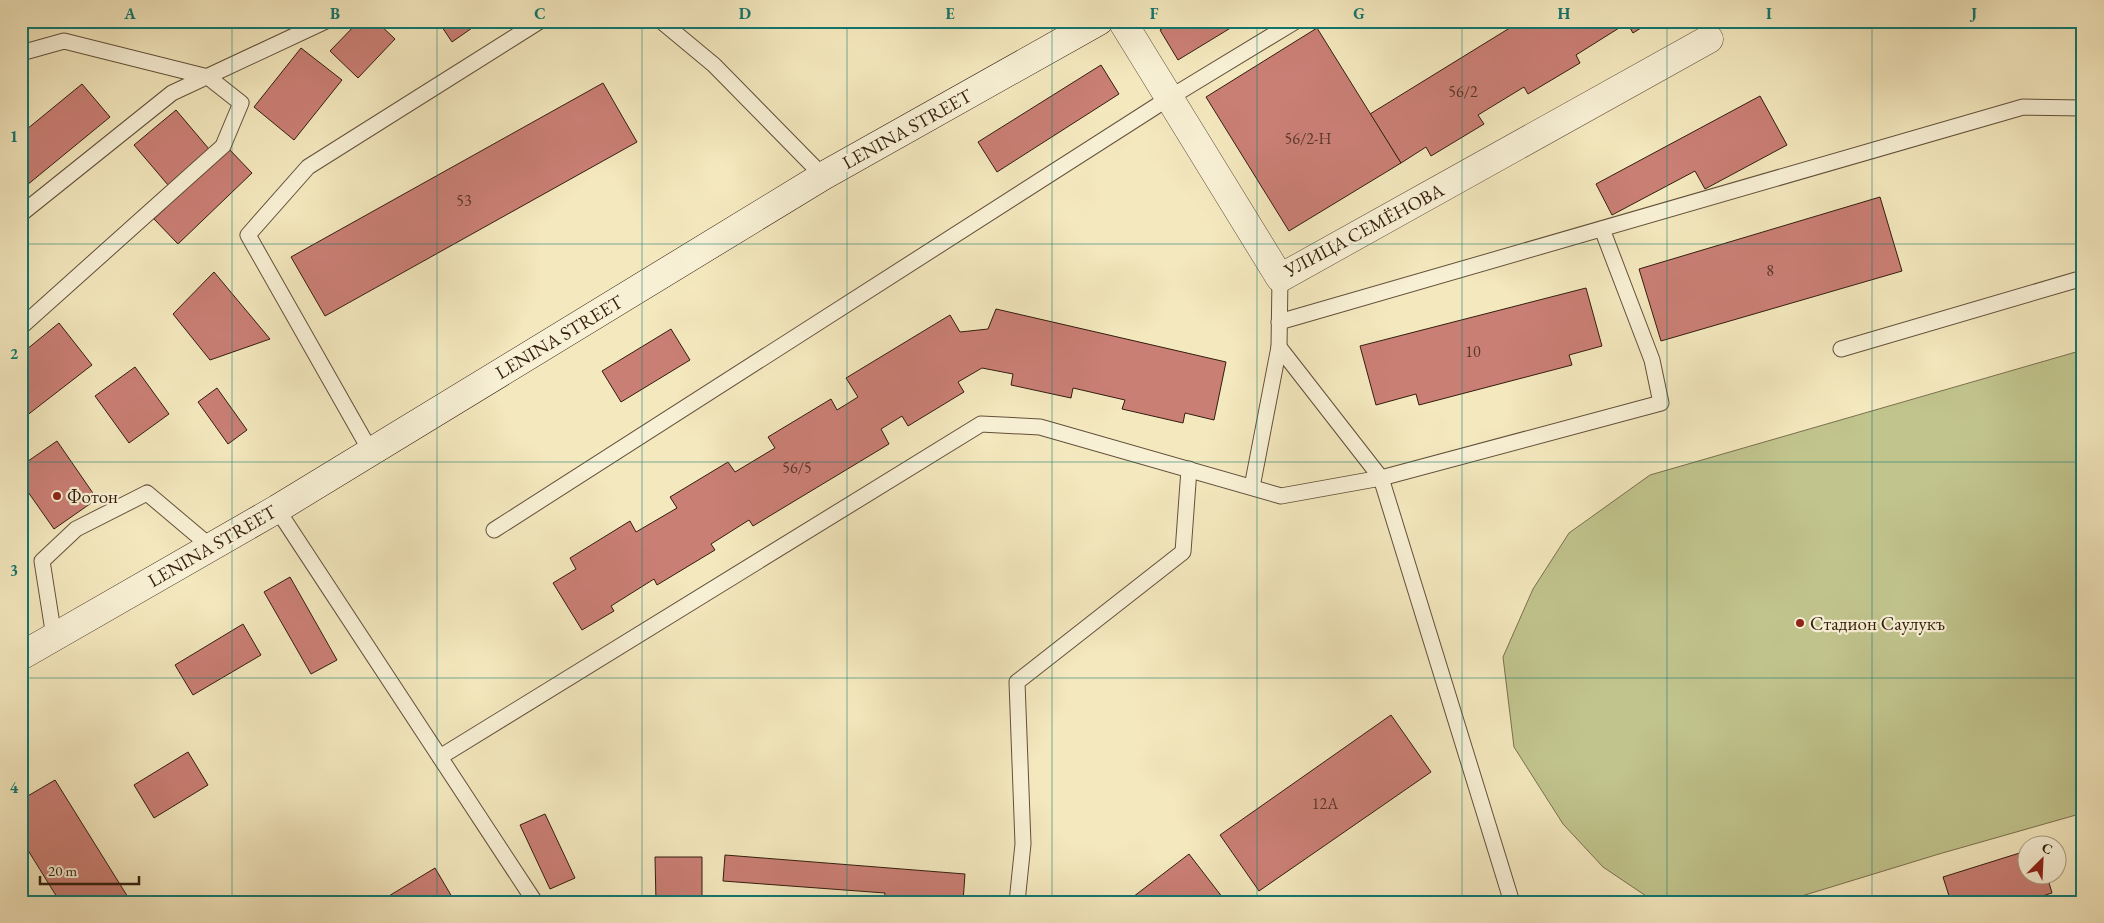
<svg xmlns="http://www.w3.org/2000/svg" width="2104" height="923" viewBox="0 0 2104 923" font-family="'EB Garamond',serif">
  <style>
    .green { fill: #c1c48d; stroke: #7a704e }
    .building { fill: #ca7f75; stroke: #331d0e }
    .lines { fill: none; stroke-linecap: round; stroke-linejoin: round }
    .service-casing { stroke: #63503a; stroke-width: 17 }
    .minor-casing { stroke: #63503a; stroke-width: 29 }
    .secondary-casing { stroke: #331d0e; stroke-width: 29 }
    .service { stroke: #f8f0d5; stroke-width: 15 }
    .minor { stroke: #f8f0d5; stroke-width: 28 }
    .secondary { stroke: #f8f0d5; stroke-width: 28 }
    .grid { fill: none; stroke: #0f766e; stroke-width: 1; stroke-opacity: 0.55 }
    .poi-dot { fill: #8f2418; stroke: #f8f0d5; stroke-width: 2 }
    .labels { text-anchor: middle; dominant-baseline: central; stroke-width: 4.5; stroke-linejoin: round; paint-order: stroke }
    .number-label { font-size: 16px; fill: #593628 }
    .street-label { font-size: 19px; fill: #331d0e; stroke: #f8f0d5 }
    .poi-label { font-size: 19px; fill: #331d0e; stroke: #f8f0d5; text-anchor: start }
    .neatline { fill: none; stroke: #0f766e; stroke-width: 2 }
    .grid-label { font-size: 16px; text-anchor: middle; font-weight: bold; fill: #0f766e }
  </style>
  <rect width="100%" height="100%" fill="#f4e8be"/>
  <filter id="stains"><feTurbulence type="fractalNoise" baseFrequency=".004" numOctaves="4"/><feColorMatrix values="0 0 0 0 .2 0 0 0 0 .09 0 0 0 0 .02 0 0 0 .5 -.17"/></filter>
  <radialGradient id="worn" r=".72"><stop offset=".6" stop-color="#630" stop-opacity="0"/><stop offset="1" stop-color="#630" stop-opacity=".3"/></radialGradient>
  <polygon class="green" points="2083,350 2083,813 1939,854 1782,902 1655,902 1603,867 1563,824 1514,747 1503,657 1533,589 1569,533 1650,475"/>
  <g class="building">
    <polygon points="359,21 376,21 395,39 358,78 330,51"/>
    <polygon points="438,21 482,21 452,42"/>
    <polygon points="1175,21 1242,21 1178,60 1160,30"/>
    <polygon points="1521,21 1652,21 1633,33 1627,23 1576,55 1580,63 1528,94 1524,87 1478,115 1484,124 1431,156 1426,147 1401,163 1370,114"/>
    <polygon points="1317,28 1401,163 1289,231 1206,97"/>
    <polygon points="301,48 342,80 294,140 254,107"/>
    <polygon points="1101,65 1119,94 997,172 978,142"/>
    <polygon points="603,83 637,142 325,316 291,257"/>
    <polygon points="82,84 110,117 21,190 21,134"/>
    <polygon points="1760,96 1787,145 1705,189 1695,171 1612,215 1596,184"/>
    <polygon points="176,110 209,149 168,185 134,145"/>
    <polygon points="228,148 252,173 178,244 154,219"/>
    <polygon points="1880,197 1902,271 1661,341 1639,269"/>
    <polygon points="214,272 270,339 210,360 173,314"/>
    <polygon points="1586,288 1602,346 1569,355 1572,365 1419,405 1416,394 1376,405 1360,346"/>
    <polygon points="996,309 1226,362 1214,420 1185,413 1183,423 1122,409 1125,400 1073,388 1071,398 1011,385 1013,374 982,368 958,382 964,392 908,426 902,416 881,429 889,444 753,526 749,520 711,544 715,550 657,585 654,579 611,606 614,611 582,630 553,583 576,569 570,558 630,521 636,532 677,508 670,497 728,462 735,472 775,448 768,437 831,399 837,410 858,397 846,378 950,315 960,332 988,329"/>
    <polygon points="59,323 92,365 21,420 21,354"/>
    <polygon points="671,329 690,360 621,402 602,371"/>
    <polygon points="135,367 169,414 129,443 95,396"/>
    <polygon points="217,388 247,430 228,444 198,402"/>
    <polygon points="57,441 97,499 54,529 21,482 21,466"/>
    <polygon points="290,577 337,660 311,674 264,592"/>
    <polygon points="243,624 261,655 193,695 175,665"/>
    <polygon points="1391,715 1431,772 1259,891 1220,835"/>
    <polygon points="188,752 208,785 154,818 134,785"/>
    <polygon points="55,780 131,902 60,902 21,839 21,800"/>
    <polygon points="545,814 575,878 550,889 520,825"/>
    <polygon points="2026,851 2026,876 2047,876 2052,893 2023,902 1951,902 1943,877"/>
    <polygon points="1189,854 1226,902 1130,902 1129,900"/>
    <polygon points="725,855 965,874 963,902 884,902 885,893 723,881"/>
    <polygon points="655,857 702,857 702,902 656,902"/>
    <polygon points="435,868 455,902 379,902"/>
  </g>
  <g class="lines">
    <defs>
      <g id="service">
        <polyline points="661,21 714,65 823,176"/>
        <polyline points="21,53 64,41 208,77 241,103 223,146 21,327"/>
        <polyline points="21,214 172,93 326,21"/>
        <polyline points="1279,322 2023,107 2083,108"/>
        <polyline points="1279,347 1381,478 1510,896 1509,902"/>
        <polyline points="1841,349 2083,278"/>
        <polyline points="371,452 248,235 308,167 540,21"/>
        <polyline points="1252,487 1279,347 1280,278"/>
        <polyline points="277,509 535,902"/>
        <polyline points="494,530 1169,98 1296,21"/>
        <polyline points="54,637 42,561 76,529 147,493 211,547"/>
        <polyline points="440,757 981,424 1040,427 1281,496 1381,478 1661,403 1652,360 1602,229"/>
        <polyline points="1017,902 1023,844 1017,682 1183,552 1189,469"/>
      </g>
      <polyline id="minor" points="1122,21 1280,278 1709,39"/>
      <polyline id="secondary" points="21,656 277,509 823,176 1099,21"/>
    </defs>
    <use href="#service" class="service-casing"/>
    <use href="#minor" class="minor-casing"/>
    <use href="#secondary" class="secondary-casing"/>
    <use href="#service" class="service"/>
    <use href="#minor" class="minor"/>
    <use href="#secondary" class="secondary"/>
  </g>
  <path class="grid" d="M232,21V902M437,21V902M642,21V902M847,21V902M1052,21V902M1257,21V902M1462,21V902M1667,21V902M1872,21V902M21,244H2083M21,462H2083M21,678H2083"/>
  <g class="poi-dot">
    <circle cx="57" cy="496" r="5"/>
    <circle cx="1800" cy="623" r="5"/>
  </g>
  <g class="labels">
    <g class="number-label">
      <text x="1463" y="91">56/2</text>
      <text x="1308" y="138">56/2-Н</text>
      <text x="464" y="200">53</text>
      <text x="1770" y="270">8</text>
      <text x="1473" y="351">10</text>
      <text x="797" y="467">56/5</text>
      <text x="1325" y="803">12А</text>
    </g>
    <g class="street-label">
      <text transform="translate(907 129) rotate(-29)">LENINA STREET</text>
      <text transform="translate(1364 230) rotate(-28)">УЛИЦА СЕМЁНОВА</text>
      <text transform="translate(559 337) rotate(-31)">LENINA STREET</text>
      <text transform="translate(212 546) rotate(-30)">LENINA STREET</text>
    </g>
    <g class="poi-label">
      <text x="67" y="496">Фотон</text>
      <text x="1810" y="623">Стадион Саулукъ</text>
    </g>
  </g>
  <rect width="2104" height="923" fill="none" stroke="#f4e8be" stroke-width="55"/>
  <g transform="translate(2042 860) rotate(24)"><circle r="24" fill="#f8f0d5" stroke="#a99c85"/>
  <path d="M0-4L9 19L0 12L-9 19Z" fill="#8f2418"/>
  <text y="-8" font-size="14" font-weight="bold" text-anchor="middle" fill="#331d0e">С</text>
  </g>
  <path d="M40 876v8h99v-8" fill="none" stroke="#331d0e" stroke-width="2.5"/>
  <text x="48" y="876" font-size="15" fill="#331d0e" stroke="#f8f0d5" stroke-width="4" paint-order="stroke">20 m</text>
  <rect x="28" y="28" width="2048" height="868" class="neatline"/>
  <g class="grid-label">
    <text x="130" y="19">A</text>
    <text x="335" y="19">B</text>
    <text x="540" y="19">C</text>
    <text x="745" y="19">D</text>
    <text x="950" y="19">E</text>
    <text x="1154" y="19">F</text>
    <text x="1359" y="19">G</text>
    <text x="1564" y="19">H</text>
    <text x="1769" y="19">I</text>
    <text x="1974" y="19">J</text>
    <text x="14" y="142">1</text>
    <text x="14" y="359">2</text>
    <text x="14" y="576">3</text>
    <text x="14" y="793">4</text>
  </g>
  <rect width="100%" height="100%" filter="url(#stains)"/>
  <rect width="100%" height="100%" fill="url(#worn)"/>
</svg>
